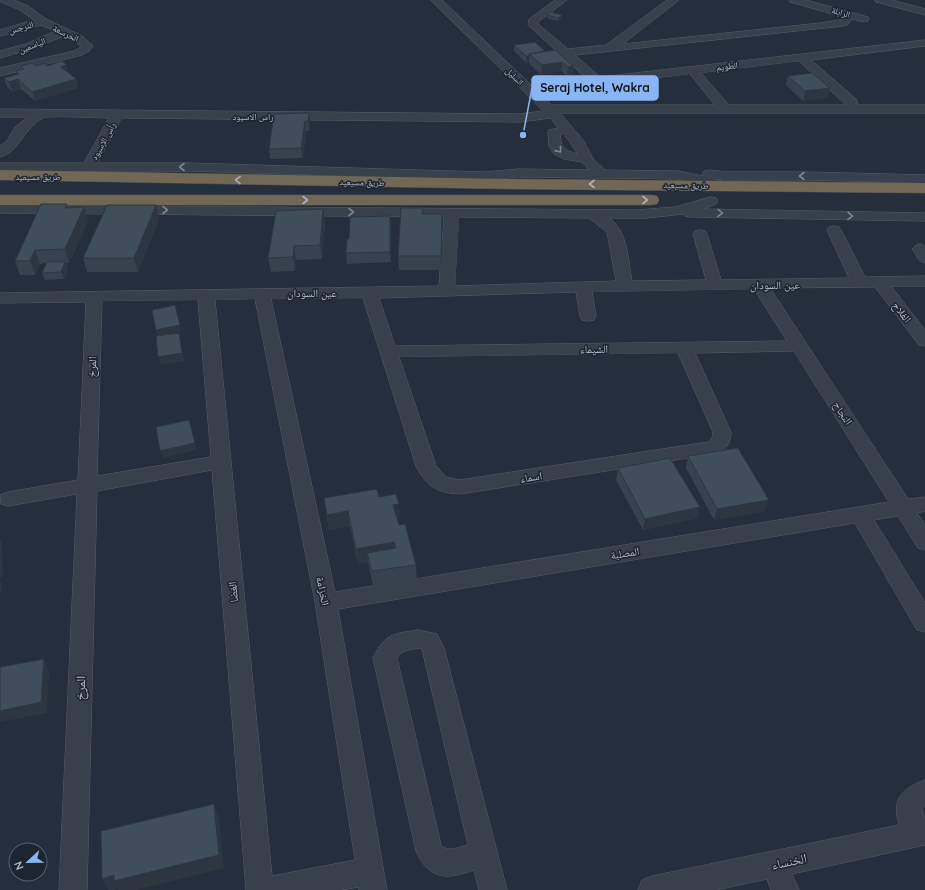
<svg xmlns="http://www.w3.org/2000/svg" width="925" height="890" viewBox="0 0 925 890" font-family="Quicksand,'Noto Naskh Arabic',sans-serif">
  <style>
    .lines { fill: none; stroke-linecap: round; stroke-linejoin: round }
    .minor-casing { stroke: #565e6a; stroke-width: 1 }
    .highway-casing { stroke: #434b57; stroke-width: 1 }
    .minor { fill: #38404c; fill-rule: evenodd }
    .highway { fill: #726655; fill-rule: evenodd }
    .wall { fill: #37424e }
    .shaded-wall { fill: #2d3640 }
    .building { fill: #404d5b; stroke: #2d3640 }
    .oneway { stroke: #7c8490 }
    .oneway2 { stroke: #acb2bc }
    .labels { text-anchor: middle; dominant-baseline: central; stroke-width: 3; stroke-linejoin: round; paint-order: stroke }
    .far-street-label { font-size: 9px; fill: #b3bbc8; stroke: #1d2531 }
    .street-label { font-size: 11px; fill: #b3bbc8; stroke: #1d2531 }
    .near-street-label { font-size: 13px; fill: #b3bbc8; stroke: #1d2531 }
    .leader { fill: none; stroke: #8ab5f5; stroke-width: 1.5 }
    .callout-dot { fill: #8ab5f5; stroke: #1d2531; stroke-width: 1.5 }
    .callout { fill: #8ab5f5; stroke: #8ab5f5; stroke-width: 1.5 }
    .callout-label { font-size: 12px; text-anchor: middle; font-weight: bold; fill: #111 }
  </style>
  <rect width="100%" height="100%" fill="#242e3c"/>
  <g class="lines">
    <defs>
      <g id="minor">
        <polygon points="0,0 14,0 28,6 46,19 82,36 93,46 89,51 82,55 0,76 0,68 74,51 81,47 74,40 64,36 34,48 0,58 0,51 26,44 55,31 41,25 0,36 0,30 34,20 20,10 1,2"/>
        <path d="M431,0H442L531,85L587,79L528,25L529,19L555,0H567L538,22V24L568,49L606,45L667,0H679L623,44L820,23L840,20L842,18L840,16L790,2L789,0H806L868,17L869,19L868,21L864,22L852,19L847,25L843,26L575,55L600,77L925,40V46L811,60L856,99L858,105H925V113H560L583,140L594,160L605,170L678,171L703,176L702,174L704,171L709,170L728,172H808L925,175V183L808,180H728L713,179L729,183L731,186L729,189L724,190L678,179L518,177L485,180L188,171H0V163H84L109,118C99,118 49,115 43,118C25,126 20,152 0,157V146L7,141L15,127L28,117H0V109L520,114L543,111ZM799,61L846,105H729L701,73ZM690,74L715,105H552L538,92ZM122,118L520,122L551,118L558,128L549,130L548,133L549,146L554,154L564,159L582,162L589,170L518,169L485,172L188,163H98ZM564,134L578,154L568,151L562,146L560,135Z"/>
        <polygon points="875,0 892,0 925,9 925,15 876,2"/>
        <path d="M711,197L716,198L718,201L716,204L703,209L925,213V221L690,217L685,216L683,214L647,218H609C628,231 628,260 632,281L706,280L693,234L695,231L700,230L705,231L707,234L721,280L849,278L827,230L829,227L834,226L839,227L841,230L865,277L925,276V286H891L925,330V346L919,345L875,287L770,288L908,499L925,497V511L917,513L925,525V550L918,548L898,516L874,520L925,603V632L917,630L855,523L338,609L387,890H359V887L341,890H246L212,470L97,491L87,890H59L77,494L8,506L1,504L0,495L8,492L78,480L86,302L0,303V293L439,286L444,217L0,213V205L637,210L675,207ZM459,217L589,218L607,232L616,281L455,286ZM754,289L787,341L395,346L379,298L576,292L580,316L582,320L588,321L594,320L596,316L592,292ZM363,298L416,466C426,486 437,493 460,494L720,453C727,448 731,441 731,432L695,353L794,351L889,502L335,592L271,299ZM255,299L315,602L355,860L272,876L215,300ZM198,300L211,457L97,476L102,301ZM678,353L713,432L712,439L708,442L460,480L446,477L436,466L399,357Z"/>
        <polygon points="920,244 925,246 925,263 920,261 912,249 915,246"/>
        <path d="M418,630L437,634L444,648L507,890H479L474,870C467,872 457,876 449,876C432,877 422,865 416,851L373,658C385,633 393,634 418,630ZM418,648L422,649L468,845C459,847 448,853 441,845L397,658C401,650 410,650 418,648Z"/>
        <path d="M925,780V805L922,809L925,819V845L792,874L799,890H771L767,879L716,890H638L642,880L652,876L899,825C891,798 902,789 925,780Z"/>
      </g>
      <g id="highway">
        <polygon points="0,170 508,179 925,183 925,193 508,189 0,180"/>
        <polygon points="0,195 651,195 657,196 659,200 657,204 651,205 0,205"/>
      </g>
    </defs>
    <use href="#minor" class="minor-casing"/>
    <use href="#highway" class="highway-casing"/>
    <use href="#minor" class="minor"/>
    <use href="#highway" class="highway"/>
  </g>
  <g class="wall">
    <polygon points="547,15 562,15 562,18 558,21 547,18"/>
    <polygon points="514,45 545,51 573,66 573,75 567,76 561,71 541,75 529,63 529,62 526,63 514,51"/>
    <polygon points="21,66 47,66 69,73 76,79 78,88 35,101 21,89 12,91 7,87 4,78 17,74 16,71 22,70"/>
    <polygon points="788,76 830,88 827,98 803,101 786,85"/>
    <polygon points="309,113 310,123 309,131 306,131 303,158 270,159 269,149"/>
    <polygon points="156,205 159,219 138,272 87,272 83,258"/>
    <polygon points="68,208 88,221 69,263 66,263 68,269 64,279 45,280 42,273 46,263 40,264 35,275 20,275 15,261"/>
    <polygon points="423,214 442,228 442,270 399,270 398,256"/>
    <polygon points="325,223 322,259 296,260 295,271 271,272 268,258"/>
    <polygon points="391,227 391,262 347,264 346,253 349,239"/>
    <polygon points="688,456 765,511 714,520 686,468"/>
    <polygon points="618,468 700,507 697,518 643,530 616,480"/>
    <polygon points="379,497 400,518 397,519 399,525 416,565 417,580 373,586 369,567 368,562 358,564 350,526 329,530 324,498"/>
  </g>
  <g class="shaded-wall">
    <polygon points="562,15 562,18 558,21 558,18"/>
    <polygon points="526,56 529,56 529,62 526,63"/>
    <polygon points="562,62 561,71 541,75 542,65"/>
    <polygon points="67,65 69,75 61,67"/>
    <polygon points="573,66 573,75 567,76 568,67"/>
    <polygon points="18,79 21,89 12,91 9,82"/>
    <polygon points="76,79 78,88 35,101 32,92"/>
    <polygon points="830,88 827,98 803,101 805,91"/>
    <polygon points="309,113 310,123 309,131 308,121"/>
    <polygon points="305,121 306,131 303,158 301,148"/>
    <polygon points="156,205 159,219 138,272 134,258"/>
    <polygon points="84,207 88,221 69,263 65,249"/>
    <polygon points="323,209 325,223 322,259 320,245"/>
    <polygon points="442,214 442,270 441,256"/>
    <polygon points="390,216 391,227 391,262 390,252"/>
    <polygon points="294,246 296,260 295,271 293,257"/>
    <polygon points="35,250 40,264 35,275 30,261"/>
    <polygon points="65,262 68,269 64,279 61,272"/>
    <polygon points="180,325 181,332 158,337 156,330"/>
    <polygon points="179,333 181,340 184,361 160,365 158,357"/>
    <polygon points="189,420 197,450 163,458 160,451"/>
    <polygon points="769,500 765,511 714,520 717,509"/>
    <polygon points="399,504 400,518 394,519 393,505"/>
    <polygon points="700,507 697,518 643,530 645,519"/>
    <polygon points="348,511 350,526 329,530 327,515"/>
    <polygon points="0,538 2,543 3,576 0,577"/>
    <polygon points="394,542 395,557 367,553 368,562 358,564 356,549"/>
    <polygon points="0,581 2,584 0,597"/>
    <polygon points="44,659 49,670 47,713 0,722 0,711"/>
    <polygon points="214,804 219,817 224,868 136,890 119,890 118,889 113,890 108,890 102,879"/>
  </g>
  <g class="building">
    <polygon points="551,12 562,15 558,18 547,15"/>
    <polygon points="535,42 545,51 529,54 529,56 526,56 514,45"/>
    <polygon points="555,50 573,66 568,67 562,62 542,65 529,54"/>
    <polygon points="62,61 67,65 61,67 76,79 32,92 18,79 9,82 4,78 19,74 16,71 24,69 21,66 32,63 36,66 44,63 47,66"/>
    <polygon points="812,73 830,88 805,91 788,76"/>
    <polygon points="309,113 308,121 305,121 301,148 269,149 274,114"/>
    <polygon points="41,204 67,204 65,208 84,207 65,249 35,250 30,261 15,261"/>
    <polygon points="107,205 156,205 134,258 83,258"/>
    <polygon points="401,208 423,208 422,214 442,214 441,256 398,256"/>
    <polygon points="323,209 320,245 294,246 293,257 268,258 276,211"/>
    <polygon points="390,216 390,252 346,253 347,239 349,239 350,217"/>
    <polygon points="47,262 65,262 61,272 42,273"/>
    <polygon points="175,305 180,325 156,330 152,310"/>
    <polygon points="179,333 182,353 158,357 156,336"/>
    <polygon points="189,420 195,443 160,451 156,427"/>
    <polygon points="738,448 769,500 717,509 688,456"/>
    <polygon points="670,458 700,507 645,519 618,468"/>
    <polygon points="377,489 379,497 396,494 399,504 393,505 399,525 405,524 416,565 372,571 367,553 396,548 394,542 356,549 348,511 327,515 324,498"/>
    <polygon points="44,659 41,702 0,711 0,667"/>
    <polygon points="214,804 219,855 114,881 114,875 102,879 101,831"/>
  </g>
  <defs><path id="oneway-chevron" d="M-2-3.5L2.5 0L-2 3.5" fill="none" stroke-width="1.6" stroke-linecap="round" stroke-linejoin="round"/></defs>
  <g class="oneway">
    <use href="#oneway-chevron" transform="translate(559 150) rotate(51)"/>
    <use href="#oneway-chevron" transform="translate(182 167) rotate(-180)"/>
    <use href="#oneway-chevron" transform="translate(802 176) rotate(180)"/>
    <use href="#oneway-chevron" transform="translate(165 210)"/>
    <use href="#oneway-chevron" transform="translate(351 212)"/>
    <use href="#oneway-chevron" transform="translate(720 213) rotate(1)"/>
    <use href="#oneway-chevron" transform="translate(850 216) rotate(1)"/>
  </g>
  <g class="oneway2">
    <use href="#oneway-chevron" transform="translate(238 180) rotate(-179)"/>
    <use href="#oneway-chevron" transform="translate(592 184) rotate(-180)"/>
    <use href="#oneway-chevron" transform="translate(305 200)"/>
    <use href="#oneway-chevron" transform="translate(645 200)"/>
  </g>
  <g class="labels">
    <g class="far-street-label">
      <text transform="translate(841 12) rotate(15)">الرابلة</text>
      <text transform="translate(21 27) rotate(-15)">النرجس</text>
      <text transform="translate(66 33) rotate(25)">الخرسعة</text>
      <text transform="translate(32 45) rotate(-21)">الياسمين</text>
      <text transform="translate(727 66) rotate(-7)">الطويم</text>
      <text transform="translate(515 76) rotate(44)">السليل</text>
      <text x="253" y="116">راس الاسيود</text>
      <text transform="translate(103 141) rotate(-61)">رأس الإسيود</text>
      <text x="38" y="176">طريق مسيعيد</text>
      <text transform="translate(362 182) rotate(1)">طريق مسيعيد</text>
      <text transform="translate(686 185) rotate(1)">طريق مسيعيد</text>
    </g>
    <g class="street-label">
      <text transform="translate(775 285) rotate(-1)">عين السودان</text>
      <text x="312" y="293">عين السودان</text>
      <text transform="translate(902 312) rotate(52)">الفلاح</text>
      <text transform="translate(594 349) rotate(-1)">الشيماء</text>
      <text transform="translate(92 367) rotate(-88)">المرخ</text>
      <text transform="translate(843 413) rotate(57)">النجاح</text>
      <text transform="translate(531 477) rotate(-9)">اسماء</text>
      <text transform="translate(625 553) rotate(-9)">المصلبة</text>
      <text transform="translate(323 591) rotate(79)">الخزامة</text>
      <text transform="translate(233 592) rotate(-95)">الغضا</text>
    </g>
    <g class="near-street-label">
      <text transform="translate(80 688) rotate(-88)">المرخ</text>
      <text transform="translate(789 861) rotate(-12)">الخنساء</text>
    </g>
  </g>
  <path class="leader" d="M523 135L532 88"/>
  <circle class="callout-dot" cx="523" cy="135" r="4"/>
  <rect class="callout" x="532" y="76" width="126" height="24" rx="4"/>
  <g class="callout-label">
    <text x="595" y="92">Seraj Hotel, Wakra</text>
  </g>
  <g transform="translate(28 862) rotate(248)"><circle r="19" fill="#1d2531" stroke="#59616d"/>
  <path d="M0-3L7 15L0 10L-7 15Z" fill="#8ab5f5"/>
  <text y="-6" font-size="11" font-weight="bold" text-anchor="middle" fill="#b3bbc8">N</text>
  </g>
</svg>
